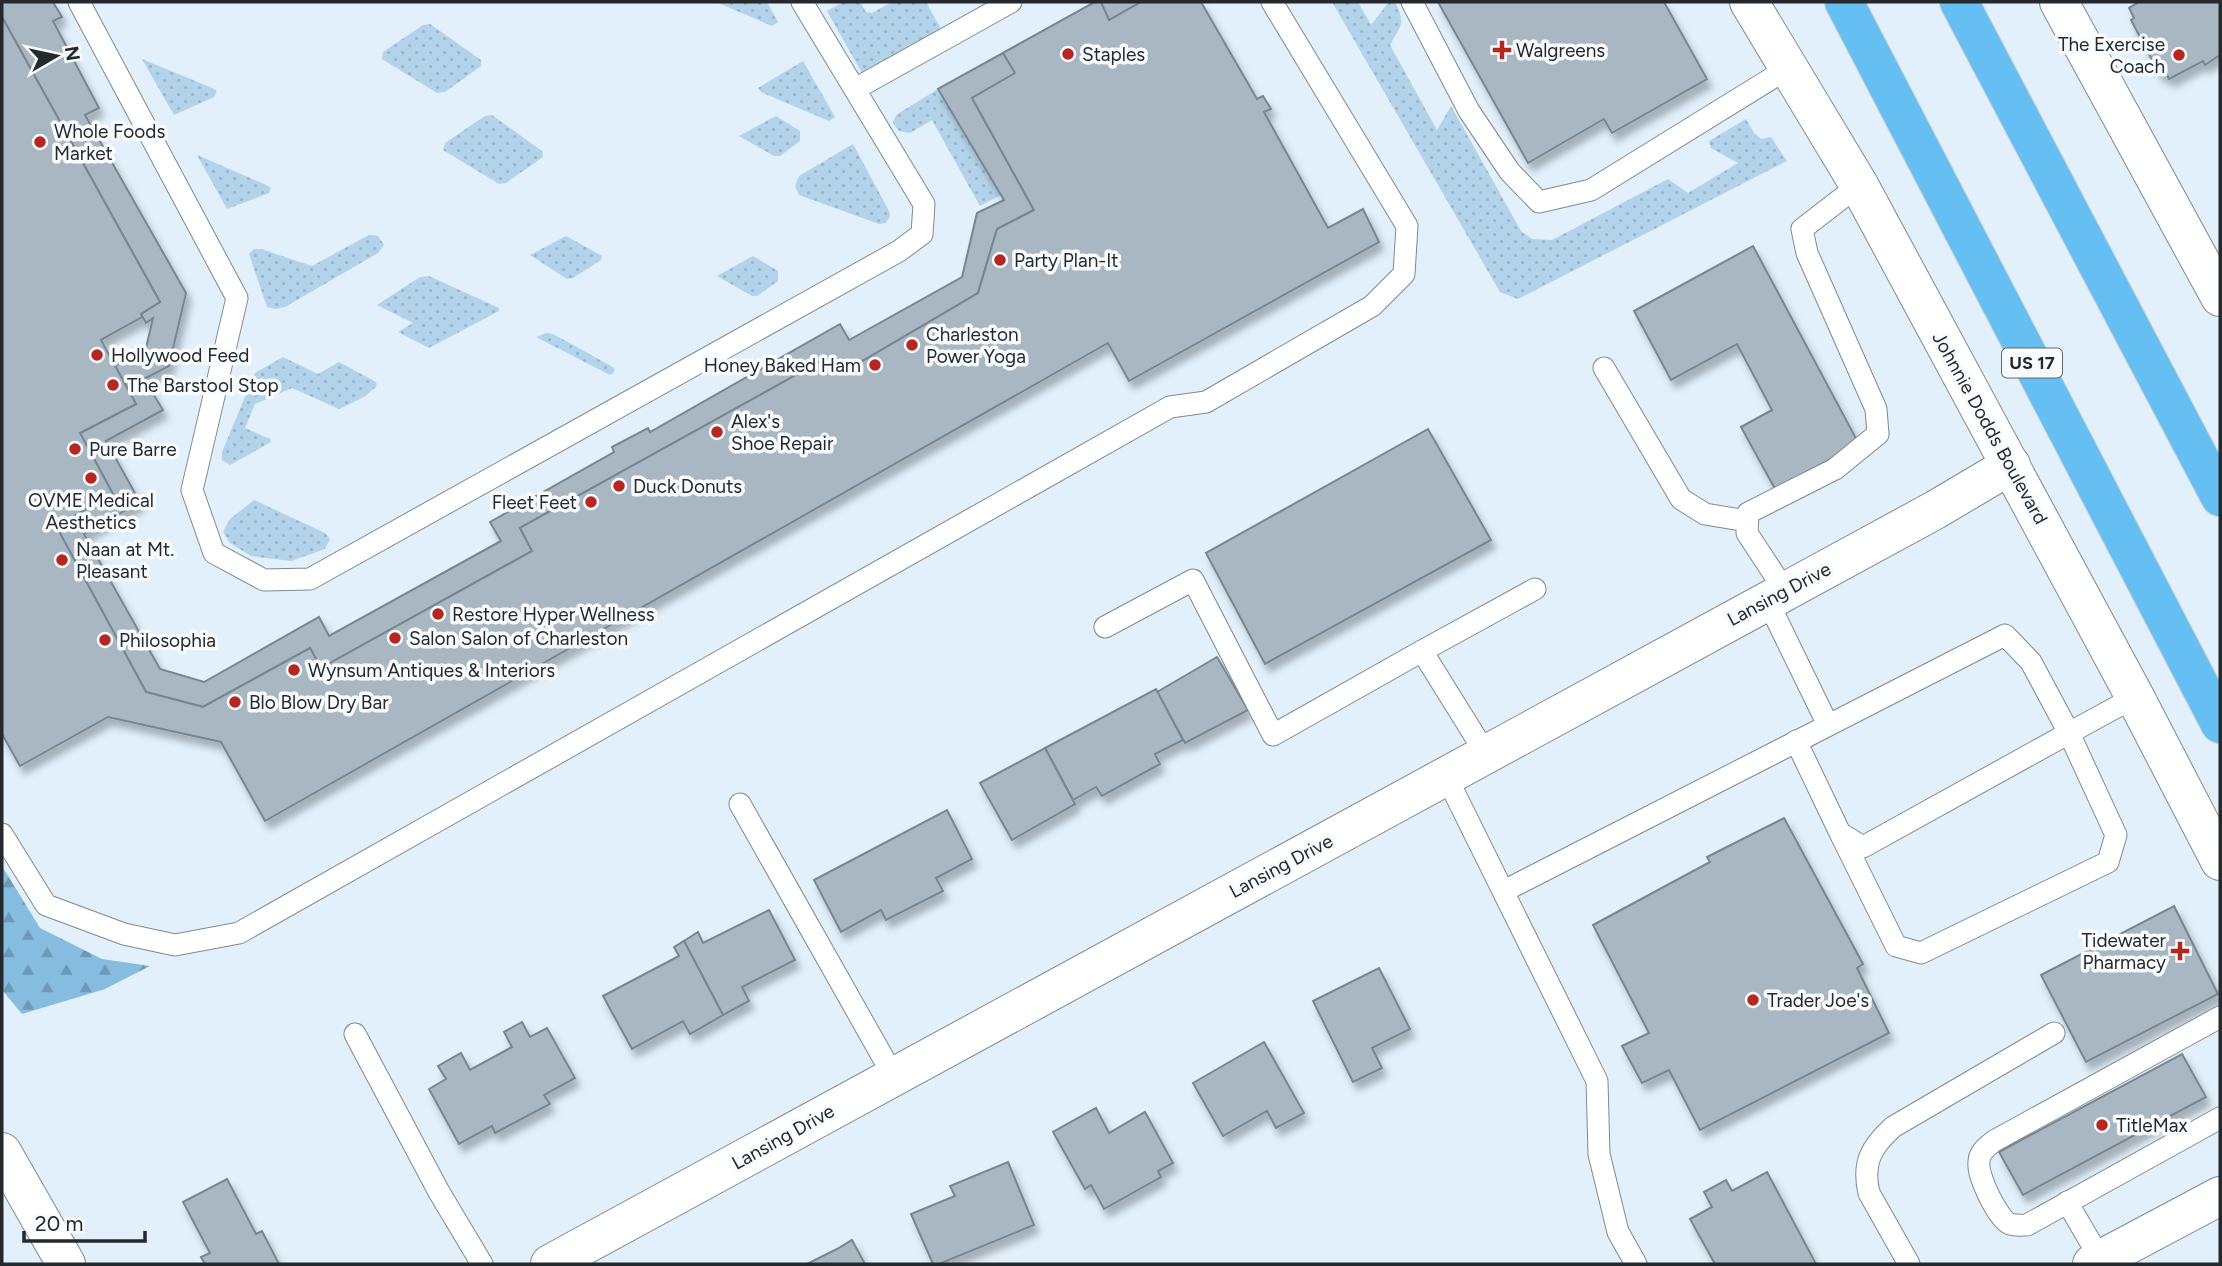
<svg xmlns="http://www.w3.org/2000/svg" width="2222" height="1266" viewBox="0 0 2222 1266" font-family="Figtree,sans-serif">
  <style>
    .grass { fill: url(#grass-dots) }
    .forest { fill: url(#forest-firs) }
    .building { fill: #a8b7c1; stroke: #788690; stroke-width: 2; filter: url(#shadow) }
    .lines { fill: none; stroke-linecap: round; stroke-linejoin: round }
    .service-casing { stroke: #7c8a94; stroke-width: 23 }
    .minor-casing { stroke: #7c8a94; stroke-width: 40 }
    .tertiary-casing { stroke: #7c8a94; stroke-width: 40 }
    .trunk-casing { stroke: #cfd0d1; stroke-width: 40 }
    .service { stroke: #fff; stroke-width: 21 }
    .minor { stroke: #fff; stroke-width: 38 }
    .tertiary { stroke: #fff; stroke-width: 38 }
    .trunk { stroke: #66bff2; stroke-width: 38 }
    .poi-dot { fill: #b62721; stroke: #f8fbfe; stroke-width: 2.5 }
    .labels { text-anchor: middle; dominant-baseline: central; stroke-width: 7; stroke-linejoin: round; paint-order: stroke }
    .shield { fill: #f8fbfe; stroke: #63686c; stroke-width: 2 }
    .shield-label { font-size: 18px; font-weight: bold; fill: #23292d }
    .poi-label { font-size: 19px; fill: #23292d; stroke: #f8fbfe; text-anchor: start }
    .street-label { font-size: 19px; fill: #23292d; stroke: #f8fbfe }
  </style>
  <defs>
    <pattern id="grass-dots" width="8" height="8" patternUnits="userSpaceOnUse" patternTransform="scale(1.75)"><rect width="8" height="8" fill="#b2d3e9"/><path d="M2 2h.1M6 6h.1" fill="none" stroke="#99b5c8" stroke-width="1.8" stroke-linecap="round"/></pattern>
    <pattern id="forest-firs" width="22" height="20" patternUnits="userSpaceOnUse" patternTransform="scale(1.75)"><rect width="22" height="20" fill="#86bcdf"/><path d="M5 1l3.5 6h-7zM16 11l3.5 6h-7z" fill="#6d99b5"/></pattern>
    <filter id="shadow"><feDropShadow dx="4.5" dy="8" stdDeviation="3.5" flood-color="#0004"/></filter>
  </defs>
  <rect width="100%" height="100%" fill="#e1f0fb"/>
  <g class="grass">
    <polygon points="716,2 767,2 778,22 772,26"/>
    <polygon points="843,2 860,2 866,12 872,13 892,2 926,2 940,27 940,33 869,73 862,73 827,11"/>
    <path d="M1332,2H1358L1371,25L1389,2H1395C1406,24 1401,25 1390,45L1437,130L1451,106L1521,231L1532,239L1552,240L1668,179L1688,193L1738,163L1711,148L1709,141L1746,119L1754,133L1761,139L1771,137L1787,161L1518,299L1500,292Z"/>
    <polygon points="430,24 481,60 481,66 445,92 437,93 382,59 383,52 423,25"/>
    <polygon points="142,59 210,87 217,91 214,97 174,115"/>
    <polygon points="803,61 835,117 829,121 761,92 758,88"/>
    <polygon points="938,89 1001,195 980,206 932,120 910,133 899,131 893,123 896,115"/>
    <polygon points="492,115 542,151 543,157 506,183 499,184 443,150 445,143 485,116"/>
    <polygon points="776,116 800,131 800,141 780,156 774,156 739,136"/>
    <polygon points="853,144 889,211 890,216 886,223 879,224 799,195 795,186 799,176"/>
    <polygon points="197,155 264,184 271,188 269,193 227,209"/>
    <polygon points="369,235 378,236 384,245 378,253 285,307 276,309 267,307 249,254 254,249 261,249 312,266"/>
    <polygon points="566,236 602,256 601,260 573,278 567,279 530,255"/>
    <polygon points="753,256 778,271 778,281 757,296 752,296 717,276"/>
    <polygon points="429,276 499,308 499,311 429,348 398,332 413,323 377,305 420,277"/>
    <polygon points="546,333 553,334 613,367 615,371 610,375 536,337"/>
    <polygon points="283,357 318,374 339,362 376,382 377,386 364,397 339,409 292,388 255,404 245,428 270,439 271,442 230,465 222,460 222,452 255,373"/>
    <polygon points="254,500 325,533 330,539 325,549 291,561 251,556 230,543 223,532 230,519"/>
  </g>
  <polygon class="forest" points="2,866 40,928 102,959 150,966 105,989 22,1014 2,990"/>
  <g class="building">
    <polygon points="2,2 53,2 62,17 53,21 99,108 85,115 186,293 169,366 144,379 163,410 106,441 140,502 84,534 160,669 204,682 319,617 329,636 501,541 490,522 614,452 612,447 648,428 650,432 840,324 849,340 962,277 977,213 1004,200 938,89 1095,2 1141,2 972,98 1034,210 997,229 978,293 842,373 832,355 520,528 532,551 321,668 310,648 203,707 146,692 56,526 113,494 80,433 136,404 115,366 146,348 153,318 146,323 141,314 160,302 2,17"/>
    <polygon points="1095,2 1101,2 1109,20 1141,2 1201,2 1257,99 1263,96 1271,109 1264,112 1328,228 1363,209 1379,242 1129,381 1108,343 265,821 221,742 108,717 20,766 2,734 2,17 160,302 141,314 142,317 101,340 136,404 80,433 113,494 56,526 146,692 203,707 310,648 321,668 532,551 520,528 832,355 842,373 978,293 997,229 1034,210 972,98 1015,73 1003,53"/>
    <polygon points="1438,2 1664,2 1707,79 1612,133 1604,119 1528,163"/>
    <polygon points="2139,2 2220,2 2220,55 2205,65 2203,61 2169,79 2166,72 2160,75 2131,20 2134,18 2129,8"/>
    <polygon points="1753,246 1859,444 1775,489 1741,427 1772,410 1737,344 1671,380 1634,311"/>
    <polygon points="1428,429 1491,540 1265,664 1206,553"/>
    <polygon points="1217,657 1248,710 1185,743 1157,692"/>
    <polygon points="1156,689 1183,740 1155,754 1160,764 1102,796 1096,787 1073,800 1045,748"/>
    <polygon points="1045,748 1075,804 1012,840 980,783"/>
    <polygon points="947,810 972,859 936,878 943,891 886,920 881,910 841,932 814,880"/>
    <polygon points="1784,818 1863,964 1857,968 1889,1033 1700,1130 1669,1070 1642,1083 1622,1046 1649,1033 1593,925 1710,862 1707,857"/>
    <polygon points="2174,906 2218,994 2086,1062 2041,975"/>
    <polygon points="769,910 795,960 742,987 749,1001 723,1015 684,941 698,932 703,943"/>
    <polygon points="684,941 723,1015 690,1034 683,1021 632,1049 603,996 679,956 674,947"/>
    <polygon points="1379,968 1410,1029 1372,1048 1382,1068 1353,1082 1313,1001"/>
    <polygon points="522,1022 530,1037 547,1028 575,1078 544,1095 550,1104 495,1133 492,1126 459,1144 429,1089 446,1079 438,1066 461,1053 470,1070 512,1047 504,1032"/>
    <polygon points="1264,1042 1304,1113 1276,1128 1267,1111 1223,1136 1193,1083"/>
    <polygon points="2182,1054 2206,1097 2023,1195 1999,1152"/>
    <polygon points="1096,1108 1109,1133 1145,1112 1173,1163 1158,1171 1161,1177 1104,1209 1091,1185 1085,1189 1053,1132"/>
    <polygon points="1008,1162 1034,1225 939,1264 933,1264 911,1214 955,1196 950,1186"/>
    <polygon points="1767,1172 1816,1264 1715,1264 1690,1219 1712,1207 1704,1192 1726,1180 1732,1191"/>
    <polygon points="227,1179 256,1234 262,1231 279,1264 205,1264 201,1257 210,1253 183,1202"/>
    <polygon points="852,1240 865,1264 807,1264 837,1249"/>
  </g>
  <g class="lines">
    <defs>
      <g id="service">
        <polyline points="79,2 237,298 192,490 214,553 264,580 310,579 899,251 922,234 924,204 802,2"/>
        <polyline points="1412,2 1469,111 1510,172 1539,202 1591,190 1790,67"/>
        <polyline points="855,89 1011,2"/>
        <polyline points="1604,368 1681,499 1705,514 1747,521"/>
        <polyline points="1785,591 1747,533 1748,513 1835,469 1878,434 1876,409 1807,253 1802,229 1859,185"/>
        <polyline points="1767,600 1828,725"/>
        <polyline points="1105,627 1193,580 1273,735 1422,651 1486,754"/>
        <polyline points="1422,651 1535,589"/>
        <polyline points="1796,741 1840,833 1863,847 2069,733 2116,835 2108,862 1921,953 1896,946 1840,833"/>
        <polyline points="1446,776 1597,1081 1599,1154 1618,1232 1636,1264"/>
        <polyline points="740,804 894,1077"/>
        <polyline points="2,834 46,905 124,934 175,945 239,933 1170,407 1206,402 1372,306 1404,274 1407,226 1272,2"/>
        <polyline points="1504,891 2005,635 2031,662 2069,733 2135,697"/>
        <path d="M2220,1017L1994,1141C1987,1147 1979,1152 1979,1162C1977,1176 1998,1219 2010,1224C2016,1226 2021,1225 2027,1225L2220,1118"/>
        <polyline points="355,1034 439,1192 482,1264"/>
        <polyline points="2067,1202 2101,1260"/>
        <path d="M1909,1264L1869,1193C1862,1163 1871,1147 1893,1127L2054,1033"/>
      </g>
      <g id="minor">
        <polyline points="2,1152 66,1264"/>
        <polyline points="550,1264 1935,510 2011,465"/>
        <polyline points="2092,1264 2220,1196"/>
      </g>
      <g id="tertiary">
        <polyline points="1749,2 1859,185 2135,697 2220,861"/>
        <polyline points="2059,2 2220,297"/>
      </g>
      <g id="trunk">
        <polyline points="1844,2 2220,724"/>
        <polyline points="1959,2 2220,497"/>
      </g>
    </defs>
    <use href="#service" class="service-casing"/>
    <use href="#minor" class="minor-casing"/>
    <use href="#tertiary" class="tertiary-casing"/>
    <use href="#trunk" class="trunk-casing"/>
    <use href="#service" class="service"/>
    <use href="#minor" class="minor"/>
    <use href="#tertiary" class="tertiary"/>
    <use href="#trunk" class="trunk"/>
  </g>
  <g class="poi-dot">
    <path d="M1498.5 39.5h7v7h7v7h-7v7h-7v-7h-7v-7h7z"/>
    <circle cx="1068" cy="54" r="7"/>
    <circle cx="2179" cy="55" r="7"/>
    <circle cx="40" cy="142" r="7"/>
    <circle cx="1000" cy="260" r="7"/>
    <circle cx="912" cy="345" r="7"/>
    <circle cx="97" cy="355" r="7"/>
    <circle cx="875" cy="365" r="7"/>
    <circle cx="113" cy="385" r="7"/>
    <circle cx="717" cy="432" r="7"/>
    <circle cx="75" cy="449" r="7"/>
    <circle cx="91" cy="478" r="7"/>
    <circle cx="619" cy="486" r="7"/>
    <circle cx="591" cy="502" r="7"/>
    <circle cx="62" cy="560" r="7"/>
    <circle cx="438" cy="614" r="7"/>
    <circle cx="395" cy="638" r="7"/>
    <circle cx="105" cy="640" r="7"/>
    <circle cx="294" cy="670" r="7"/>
    <circle cx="235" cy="702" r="7"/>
    <path d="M2176.5 940.5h7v7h7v7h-7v7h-7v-7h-7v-7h7z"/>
    <circle cx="1753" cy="1000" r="7"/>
    <circle cx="2102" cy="1125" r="7"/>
  </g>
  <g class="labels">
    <rect class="shield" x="2002" y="348.5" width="60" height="29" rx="5"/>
    <g class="shield-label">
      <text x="2032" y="363">US 17</text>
    </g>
    <g class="poi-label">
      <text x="2165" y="44" text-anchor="end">The Exercise<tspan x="2165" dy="22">Coach</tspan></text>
      <text x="1516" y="50">Walgreens</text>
      <text x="1082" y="54">Staples</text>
      <text x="54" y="131">Whole Foods<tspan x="54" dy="22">Market</tspan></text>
      <text x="1014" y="260">Party Plan-It</text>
      <text x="926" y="334">Charleston<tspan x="926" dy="22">Power Yoga</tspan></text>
      <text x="111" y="355">Hollywood Feed</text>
      <text x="861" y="365" text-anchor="end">Honey Baked Ham</text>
      <text x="127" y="385">The Barstool Stop</text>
      <text x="731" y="421">Alex's<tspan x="731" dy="22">Shoe Repair</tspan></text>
      <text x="89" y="449">Pure Barre</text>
      <text x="633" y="486">Duck Donuts</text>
      <text x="91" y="500" text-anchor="middle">OVME Medical<tspan x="91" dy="22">Aesthetics</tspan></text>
      <text x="577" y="502" text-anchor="end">Fleet Feet</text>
      <text x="76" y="549">Naan at Mt.<tspan x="76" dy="22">Pleasant</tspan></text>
      <text x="452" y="614">Restore Hyper Wellness</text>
      <text x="409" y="638">Salon Salon of Charleston</text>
      <text x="119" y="640">Philosophia</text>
      <text x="308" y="670">Wynsum Antiques &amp; Interiors</text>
      <text x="249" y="702">Blo Blow Dry Bar</text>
      <text x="2166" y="940" text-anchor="end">Tidewater<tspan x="2166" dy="22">Pharmacy</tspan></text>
      <text x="1767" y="1000">Trader Joe's</text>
      <text x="2116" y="1125">TitleMax</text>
    </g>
    <g class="street-label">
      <text transform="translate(1990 428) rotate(61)">Johnnie Dodds Boulevard</text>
      <text transform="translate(1779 594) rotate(-28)">Lansing Drive</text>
      <text transform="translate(1281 866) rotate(-28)">Lansing Drive</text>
      <text transform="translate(783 1137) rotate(-29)">Lansing Drive</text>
    </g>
  </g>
  <rect width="2222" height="1266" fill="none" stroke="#23292d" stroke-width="7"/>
  <g transform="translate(56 56) rotate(81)" stroke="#f8fbfe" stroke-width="5" paint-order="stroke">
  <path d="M0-5L12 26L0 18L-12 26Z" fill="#23292d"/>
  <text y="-10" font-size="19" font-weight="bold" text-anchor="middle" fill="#23292d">N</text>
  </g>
  <path d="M24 1231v10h121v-10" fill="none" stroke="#23292d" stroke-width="3.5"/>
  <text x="35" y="1231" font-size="21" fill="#23292d" stroke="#f8fbfe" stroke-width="5" paint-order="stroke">20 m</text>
</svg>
